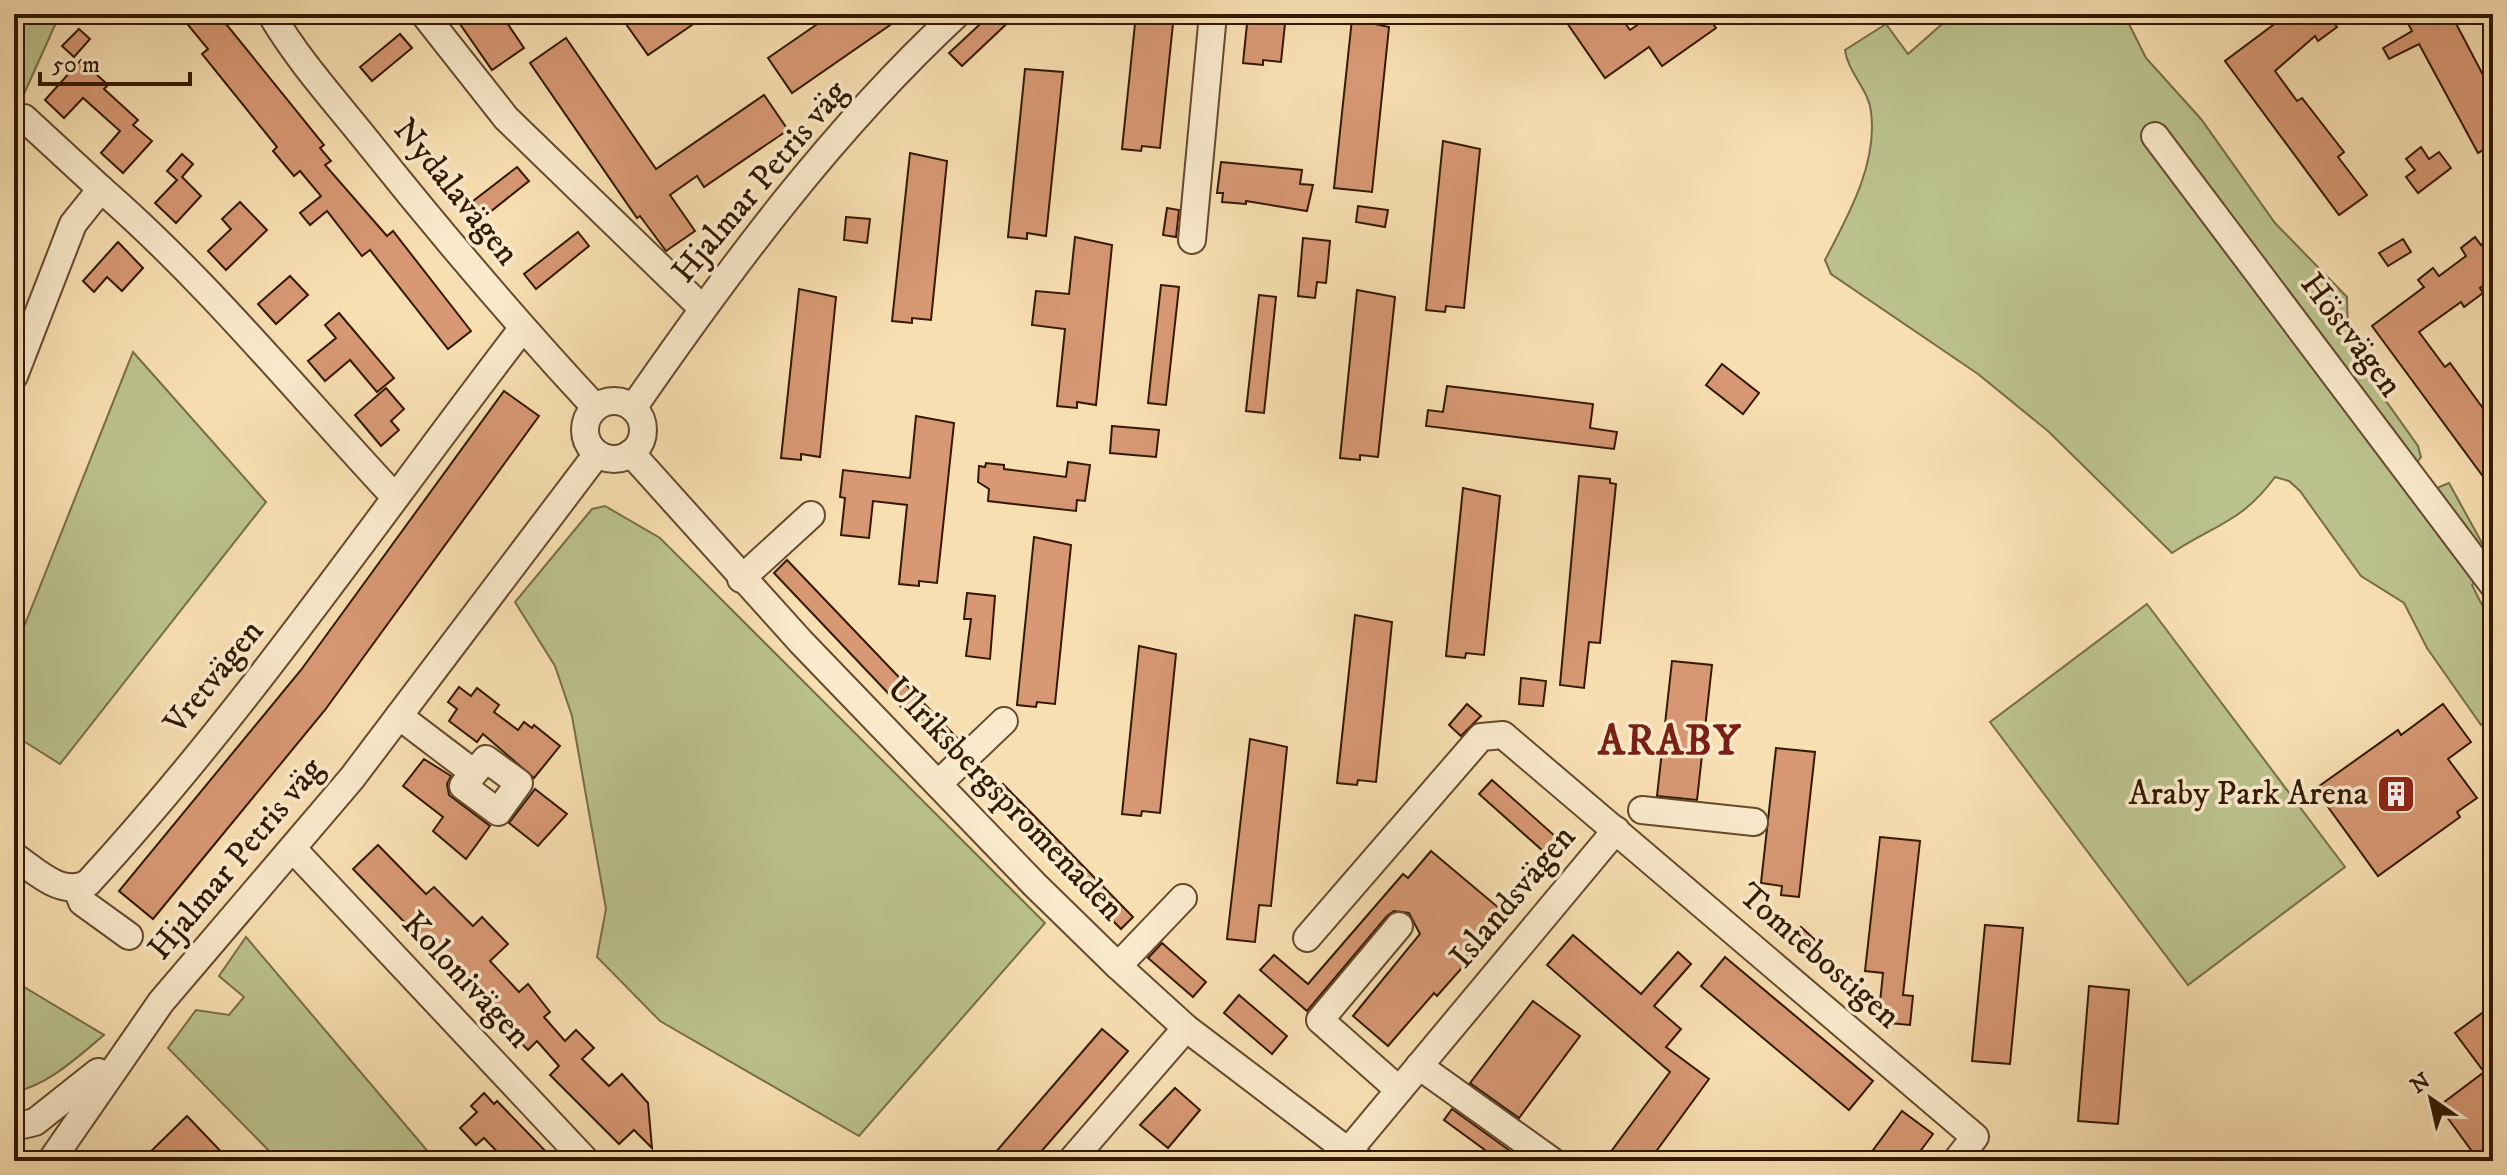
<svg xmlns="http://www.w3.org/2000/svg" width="2507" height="1175" viewBox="0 0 2507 1175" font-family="'IM FELL DW Pica',serif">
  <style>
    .green { fill: #bbc28d; stroke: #776e46; stroke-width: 2 }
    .building { fill: #d79873; stroke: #331900; stroke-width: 2 }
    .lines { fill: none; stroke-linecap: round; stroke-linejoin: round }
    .minor-casing { stroke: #644a2c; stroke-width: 30 }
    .minor { stroke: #faeacc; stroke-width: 26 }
    .labels { text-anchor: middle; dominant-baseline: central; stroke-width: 7; stroke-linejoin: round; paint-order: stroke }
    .street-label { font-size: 34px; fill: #331900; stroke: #faeacc }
    .poi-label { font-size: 34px; fill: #331900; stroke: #faeacc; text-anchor: end }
    .district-label { font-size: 42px; font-weight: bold; letter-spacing: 2px; fill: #7a1f14; stroke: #faeacc }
  </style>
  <rect width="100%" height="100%" fill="#f8dfb1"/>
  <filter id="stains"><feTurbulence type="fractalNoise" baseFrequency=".0025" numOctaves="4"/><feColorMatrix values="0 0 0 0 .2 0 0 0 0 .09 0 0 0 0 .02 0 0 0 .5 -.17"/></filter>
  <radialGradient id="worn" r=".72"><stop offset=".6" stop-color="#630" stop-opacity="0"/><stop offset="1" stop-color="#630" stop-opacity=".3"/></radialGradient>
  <g class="green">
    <polygon points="14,14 60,14 14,116"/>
    <path d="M1963,14H2124L2146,58L2201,119L2275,223L2347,297L2348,338L2354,356L2418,446L2421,457L2410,472L2425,493L2449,483L2493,563L2472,585L2493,627V719L2481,725L2427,648L2404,603L2361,576L2300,491L2289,481L2275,477C2242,522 2216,524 2172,553L2048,431L1978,374L1831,274L1825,260C1848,216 1878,163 1871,112C1869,90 1848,73 1845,50L1886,24L1908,54L1949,18Z"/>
    <polygon points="133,352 266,502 60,764 14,735 14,652"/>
    <polygon points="605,506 660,538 1045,923 859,1136 660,1021 597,957 606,909 572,716 555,666 515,602 592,509"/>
    <polygon points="2147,604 2345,867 2188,985 1990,722"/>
    <polygon points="246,937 436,1161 279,1161 168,1048 196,1010 229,1015 244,997 219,976"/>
    <path d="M14,981L104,1035C79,1056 47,1086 14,1092Z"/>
  </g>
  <g class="building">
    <polygon points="179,14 218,14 324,145 320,148 331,161 325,165 387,236 393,231 471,331 448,349 370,250 362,256 327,211 310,225 300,213 321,196 300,171 294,176 273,151 277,147 202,54 208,49"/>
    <polygon points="453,14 501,14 524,48 492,70"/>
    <polygon points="641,14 708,14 648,55 626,24"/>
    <polygon points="832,14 906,14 792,93 768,58"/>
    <polygon points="991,14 1017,14 962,66 949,53"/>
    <polygon points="1136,14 1174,14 1160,148 1142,146 1141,151 1122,149"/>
    <polygon points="1248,14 1286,14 1281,62 1263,60 1263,65 1243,63"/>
    <polygon points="1580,14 1618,14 1630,30 1653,14 1706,14 1716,28 1662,66 1649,47 1605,78 1567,23"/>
    <polygon points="2271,14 2327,14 2337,27 2318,41 2315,36 2275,71 2297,101 2302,98 2344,152 2338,157 2367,195 2339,215 2225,61 2277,22"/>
    <polygon points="2403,14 2451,14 2493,94 2493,144 2478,153 2419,44 2389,59 2383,48 2412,31"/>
    <polygon points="1352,19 1389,27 1372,192 1334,188"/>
    <polygon points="79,29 90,39 74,57 62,46"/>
    <polygon points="400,34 412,48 372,81 360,67"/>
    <polygon points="566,38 656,169 764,95 788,130 704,187 697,176 670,195 695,231 666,251 640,216 637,218 530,63"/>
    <polygon points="81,60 108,85 104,89 138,120 133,125 152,141 123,173 101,153 120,131 83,98 64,118 45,100"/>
    <polygon points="1025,69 1063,72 1046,236 1027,233 1027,239 1008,237"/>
    <polygon points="1443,141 1480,149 1464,308 1446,306 1445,312 1426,310"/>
    <polygon points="2421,147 2429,159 2439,152 2451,168 2418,193 2406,177 2415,170 2406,159"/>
    <polygon points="910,153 947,161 931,320 912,318 912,323 892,321"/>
    <polygon points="182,154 193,164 182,177 201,196 176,223 155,203 177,180 167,171"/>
    <polygon points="1221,162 1302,170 1300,184 1313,185 1307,211 1246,201 1246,204 1222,202 1223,193 1217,193"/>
    <polygon points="517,167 529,181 480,220 468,205"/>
    <polygon points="240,202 267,230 226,270 208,251 231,229 222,219"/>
    <polygon points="1358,206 1388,210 1385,227 1356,222"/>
    <polygon points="1167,208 1179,210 1176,237 1163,235"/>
    <polygon points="846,217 870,219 867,243 844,240"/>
    <polygon points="578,232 589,246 536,289 524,274"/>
    <polygon points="2493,236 2493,278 2480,288 2483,293 2464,307 2461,302 2419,332 2445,367 2450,363 2490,418 2485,421 2493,432 2493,490 2372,326 2424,287 2418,280 2433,268 2439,276 2466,256 2461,248 2475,237 2481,245"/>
    <polygon points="1075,237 1112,245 1096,405 1077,402 1077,408 1057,406 1065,329 1032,325 1036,291 1069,294"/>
    <polygon points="1303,238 1330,241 1326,283 1317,282 1315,298 1298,296"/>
    <polygon points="2403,239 2411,252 2388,266 2379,253"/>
    <polygon points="118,242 143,268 122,291 107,277 94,292 83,281"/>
    <polygon points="290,276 308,295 276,324 258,304"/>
    <polygon points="1161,285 1179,287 1166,405 1148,403"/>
    <polygon points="799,289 836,297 820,457 801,454 801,460 781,458"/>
    <polygon points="1357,290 1395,297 1378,457 1360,455 1360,460 1340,458"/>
    <polygon points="1259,295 1276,297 1264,413 1246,411"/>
    <polygon points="339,313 394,378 377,392 350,360 325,381 308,361 336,338 325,325"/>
    <polygon points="1722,364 1759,393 1743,414 1706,385"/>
    <polygon points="1447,386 1593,404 1590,428 1617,432 1614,449 1426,426 1428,410 1443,412"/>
    <polygon points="386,388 404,409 391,421 399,430 381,446 355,415"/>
    <polygon points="504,391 539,416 325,710 153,919 119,891 301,670"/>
    <polygon points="916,416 954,423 937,583 919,581 919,586 899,584 907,505 873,501 869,538 841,535 845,498 840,497 843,470 910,478"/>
    <polygon points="1112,426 1159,430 1156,457 1110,453"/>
    <polygon points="1068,462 1090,465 1085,501 1077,500 1076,511 988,501 989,489 978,482 979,466 985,467 986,463 1004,465 1004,469 1066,477"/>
    <polygon points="1579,476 1610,479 1610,483 1616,484 1600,643 1589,642 1584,688 1560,685"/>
    <polygon points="1463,488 1500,496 1484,655 1466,653 1465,658 1446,656"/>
    <polygon points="1034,537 1071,545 1055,704 1037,702 1036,707 1017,705"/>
    <polygon points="787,560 958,739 944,752 774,573"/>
    <polygon points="967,593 995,596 990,659 966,656 971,619 964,619"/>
    <polygon points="1355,615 1392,622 1376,782 1358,780 1357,785 1337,783"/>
    <polygon points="1139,646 1176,654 1160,813 1142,811 1141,816 1122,814"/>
    <polygon points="1672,661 1712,665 1697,800 1657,796"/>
    <polygon points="1521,678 1546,681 1543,706 1519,704"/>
    <polygon points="459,687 471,696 477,688 499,705 494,712 518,730 524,722 532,728 534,725 560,746 534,778 483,734 477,742 449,721 457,709 448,702"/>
    <polygon points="1467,704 1481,716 1461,736 1449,725"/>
    <polygon points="2443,704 2471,742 2448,759 2477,798 2457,812 2460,817 2378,876 2315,789 2398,730 2401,735"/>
    <polygon points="1250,739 1287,747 1271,906 1259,905 1255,942 1227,939"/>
    <polygon points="1776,748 1815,752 1799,897 1781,895 1782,886 1761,883"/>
    <polygon points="424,759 451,776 447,784 449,795 490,826 466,859 433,831 443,817 403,786"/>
    <polygon points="1492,780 1565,845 1552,859 1479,794"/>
    <polygon points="1003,784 1133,917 1121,929 991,796"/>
    <polygon points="535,789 567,814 538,846 509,823"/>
    <polygon points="1880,837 1920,841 1903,995 1913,996 1910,1025 1878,1022 1883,973 1865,971"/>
    <polygon points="378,845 426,894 434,887 473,926 482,917 508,944 490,961 519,992 528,984 550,1012 544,1017 565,1041 576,1030 594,1048 582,1059 609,1086 622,1074 648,1103 652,1148 634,1130 619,1144 550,1075 559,1066 537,1041 528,1050 353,869"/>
    <polygon points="1431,851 1506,914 1465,958 1468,961 1437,996 1434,993 1388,1046 1353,1016 1420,934 1409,913 1394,911 1387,916 1307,1011 1260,970 1274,955 1308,984 1403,874 1408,878"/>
    <polygon points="1985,925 2023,928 2010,1064 1972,1061"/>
    <polygon points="1801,927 1822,946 1810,959 1789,941"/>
    <polygon points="1573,935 1641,994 1678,952 1691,964 1654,1006 1681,1029 1666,1047 1709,1079 1649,1161 1604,1161 1670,1072 1547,965"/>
    <polygon points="1162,943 1206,982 1193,997 1148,958"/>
    <polygon points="1725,957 1873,1081 1849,1110 1701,986"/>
    <polygon points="2089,986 2129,990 2118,1124 2078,1121"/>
    <polygon points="1239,995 1287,1036 1272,1054 1224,1013"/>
    <polygon points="1533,1001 1580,1036 1519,1118 1470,1083"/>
    <polygon points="2493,1005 2493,1161 2479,1161 2439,1106 2484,1072 2455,1033"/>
    <polygon points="1102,1029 1128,1051 1086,1100 1033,1161 988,1161"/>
    <polygon points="1175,1088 1200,1110 1168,1148 1140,1125"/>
    <polygon points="484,1093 494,1104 497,1101 555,1161 506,1161 484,1138 476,1145 460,1128 477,1112 471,1106"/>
    <polygon points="1452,1109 1524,1161 1500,1161 1444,1120"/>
    <polygon points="1902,1111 1933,1134 1913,1161 1865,1161"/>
    <polygon points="187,1116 230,1161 141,1161"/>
  </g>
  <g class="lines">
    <defs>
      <g id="minor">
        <path d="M271,14C299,62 337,103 371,146C443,236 517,323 595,407"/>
        <polyline points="424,14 506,118 702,308"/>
        <polyline points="24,118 101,189"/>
        <polyline points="2155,136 2493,585"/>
        <polyline points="1192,240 1213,14"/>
        <path d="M14,376L73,224L101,189C208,282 297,392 394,496"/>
        <circle cx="614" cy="430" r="29"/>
        <path d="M633,408C730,268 832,130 957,14"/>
        <polyline points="631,453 801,642 1035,885 1118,966 1186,1028 1361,1161"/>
        <polyline points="741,579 811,515"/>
        <polyline points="399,716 474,773 463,786 498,812 519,783 486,759 474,773"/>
        <polyline points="938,784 1004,721"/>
        <polyline points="1642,810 1754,822"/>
        <polyline points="293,849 586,1161"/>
        <path d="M14,856C36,871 62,898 88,883C247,710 379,515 522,329"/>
        <polyline points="77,889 82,902 129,936"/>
        <polyline points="1307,938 1481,737 1503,735 1975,1137 1956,1161"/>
        <polyline points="1118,966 1183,898"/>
        <polyline points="1419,1066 1552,1161"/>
        <polyline points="1399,1090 1320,1020 1399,926"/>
        <polyline points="14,1127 35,1122 98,1072"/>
        <polyline points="51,1161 161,1002 352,778 597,454"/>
        <polyline points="1071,1161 1186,1028"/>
        <polyline points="1340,1161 1616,830"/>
      </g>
    </defs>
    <use href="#minor" class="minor-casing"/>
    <use href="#minor" class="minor"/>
  </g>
  <defs>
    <symbol id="building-square" viewBox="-11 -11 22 22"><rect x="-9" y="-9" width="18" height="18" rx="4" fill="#8f2418" stroke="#faeacc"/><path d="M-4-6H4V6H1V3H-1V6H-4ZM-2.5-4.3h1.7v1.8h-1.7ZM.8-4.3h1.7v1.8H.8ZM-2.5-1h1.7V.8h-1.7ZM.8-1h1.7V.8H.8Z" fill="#fff"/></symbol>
  </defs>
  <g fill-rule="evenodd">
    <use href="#building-square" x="2374" y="772" width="44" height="44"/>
  </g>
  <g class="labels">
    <g class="street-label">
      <text transform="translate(760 182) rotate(-50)">Hjalmar Petris väg</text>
      <text transform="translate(456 192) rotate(51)">Nydalavägen</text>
      <text transform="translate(2351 335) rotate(53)">Höstvägen</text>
      <text transform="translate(214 677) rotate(-51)">Vretvägen</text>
      <text transform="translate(1005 799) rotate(46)">Ulriksbergspromenaden</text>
      <text transform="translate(236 859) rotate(-50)">Hjalmar Petris väg</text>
      <text transform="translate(1513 897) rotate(-50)">Islandsvägen</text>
      <text transform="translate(1819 956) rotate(41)">Tomtebostigen</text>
      <text transform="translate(466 980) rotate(47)">Kolonivägen</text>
    </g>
    <g class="poi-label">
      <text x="2368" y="794">Araby Park Arena</text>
    </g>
    <g class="district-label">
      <text x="1670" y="742">ARABY</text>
    </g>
  </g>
  <rect width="2507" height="1175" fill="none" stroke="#f8dfb1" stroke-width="48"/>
  <rect x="16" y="16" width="2475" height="1143" fill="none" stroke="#331900" stroke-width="4"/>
  <rect x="24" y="24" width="2459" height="1127" fill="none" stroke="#331900" stroke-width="2"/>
  <g transform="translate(2431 1099) rotate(326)" stroke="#faeacc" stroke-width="6" paint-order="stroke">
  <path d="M0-6L14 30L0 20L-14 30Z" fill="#331900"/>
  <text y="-12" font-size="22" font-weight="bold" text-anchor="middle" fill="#331900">N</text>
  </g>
  <path d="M40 72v12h150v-12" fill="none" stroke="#331900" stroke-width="4"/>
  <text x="52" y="72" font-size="24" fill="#331900" stroke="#faeacc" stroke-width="6" paint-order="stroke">50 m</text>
  <rect width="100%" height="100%" filter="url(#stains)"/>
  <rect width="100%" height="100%" fill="url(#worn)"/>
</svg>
